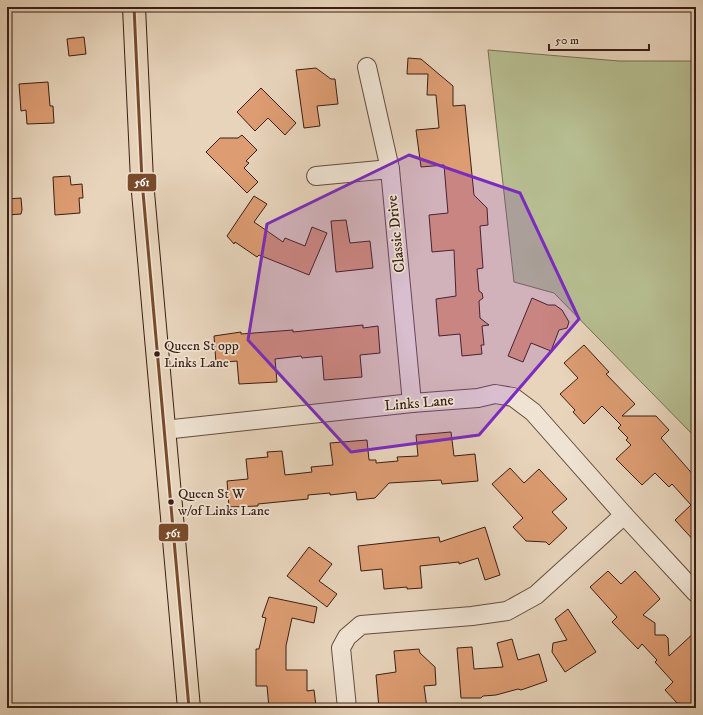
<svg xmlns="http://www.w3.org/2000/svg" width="703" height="715" viewBox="0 0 703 715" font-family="'IM FELL DW Pica',serif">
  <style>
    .green { fill: #b6bd90; stroke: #786e52 }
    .building { fill: #dd9c72; stroke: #3a1e14 }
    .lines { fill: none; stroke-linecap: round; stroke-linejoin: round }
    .minor-casing { stroke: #654c3e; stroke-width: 20 }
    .major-casing { stroke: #3a1e14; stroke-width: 24 }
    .minor { stroke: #efe3d3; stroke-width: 18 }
    .major { stroke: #e7d4bb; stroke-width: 22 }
    .bus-1-casing { stroke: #efe3d3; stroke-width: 6 }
    .bus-1 { stroke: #7a4b2a; stroke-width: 3 }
    .marked { fill: #7b2cbf; fill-opacity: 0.2; stroke: #7b2cbf; stroke-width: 3; stroke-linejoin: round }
    .bus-dot { fill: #3a1e14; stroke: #efe3d3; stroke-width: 1.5 }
    .labels { text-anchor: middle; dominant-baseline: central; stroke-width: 3.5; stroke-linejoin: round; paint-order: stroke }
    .bus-label { font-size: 14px; fill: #3a1e14; stroke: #efe3d3; text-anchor: start }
    .street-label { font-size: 15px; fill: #3a1e14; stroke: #efe3d3 }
    .line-badge { stroke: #efe3d3; stroke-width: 1.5 }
    .badge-label { font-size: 11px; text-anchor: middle; font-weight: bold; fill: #fff }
  </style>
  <rect width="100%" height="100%" fill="#e7d4bb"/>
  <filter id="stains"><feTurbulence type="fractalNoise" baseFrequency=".005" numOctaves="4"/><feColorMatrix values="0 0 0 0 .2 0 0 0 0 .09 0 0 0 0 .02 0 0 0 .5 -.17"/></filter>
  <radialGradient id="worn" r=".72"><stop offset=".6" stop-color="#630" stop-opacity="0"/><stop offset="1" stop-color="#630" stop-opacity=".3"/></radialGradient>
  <polygon class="green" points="488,50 619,61 696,61 696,438 554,293 514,282"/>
  <g class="building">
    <polygon points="84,37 86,54 69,56 67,39"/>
    <polygon points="408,58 421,59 453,86 453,106 465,105 474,195 487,208 488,225 480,226 483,268 477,269 479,291 482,293 483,298 479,301 480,318 489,325 482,326 484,345 481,345 482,354 462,356 460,334 439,336 436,299 456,296 454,250 432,252 429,215 448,213 444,165 421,167 416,130 439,128 436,95 427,95 428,74 407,74"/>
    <polygon points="316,68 331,79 335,79 338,104 317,106 320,126 304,128 296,70"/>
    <polygon points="48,82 50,106 53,106 54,123 27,124 26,110 21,111 19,84"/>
    <polygon points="261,88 296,123 285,135 268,118 255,131 237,112"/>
    <polygon points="242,135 257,150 246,161 249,163 244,168 258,182 247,193 206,152 220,138 238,138"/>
    <polygon points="70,176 71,185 82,184 83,198 79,198 80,213 55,215 53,177"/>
    <polygon points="254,196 267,204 254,222 283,242 285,238 305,246 312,227 327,233 309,275 259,255 257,257 235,242 234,244 227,236"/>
    <polygon points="21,198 22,210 21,214 7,215 7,199"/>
    <polygon points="346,220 350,243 370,241 373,268 336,272 331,221"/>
    <polygon points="532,298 548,305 555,305 562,310 569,322 567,328 559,330 551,351 531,343 523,362 508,356"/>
    <polygon points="363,325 363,328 378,326 380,353 360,355 362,377 324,380 322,356 302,358 301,356 275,359 277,382 239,384 237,361 216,363 214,336 241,332 241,334 293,330 293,332"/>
    <polygon points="584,345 609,372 606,374 635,404 622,416 656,416 669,430 661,438 696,478 696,543 675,520 691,505 672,484 669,487 655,473 642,485 616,459 631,445 626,440 628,438 618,428 621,425 602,406 584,424 573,412 575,410 560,394 578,378 564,363"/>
    <polygon points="451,432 454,456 475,454 478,481 442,484 441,480 389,483 375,498 357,500 356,492 330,495 330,493 308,495 308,499 258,504 258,506 229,507 227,481 248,479 246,459 268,457 267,452 282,451 285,475 312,472 311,467 333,465 330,443 367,440 369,460 376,460 376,463 398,461 397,457 418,456 416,435"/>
    <polygon points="510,468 524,483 539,469 567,499 552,512 567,528 549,545 546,542 526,541 513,527 523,518 492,484"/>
    <polygon points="485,527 500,575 485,580 478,558 459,564 459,562 420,566 422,588 407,589 407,587 384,589 382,569 361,571 358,546 439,537 440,542"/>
    <polygon points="309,547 332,564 319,581 337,594 327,607 287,576"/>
    <polygon points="608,571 621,584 635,571 657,595 660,599 643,615 655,623 655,635 665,635 668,638 669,656 696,631 696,705 677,703 665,690 673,682 655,662 657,660 642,644 638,649 612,622 617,617 590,587"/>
    <polygon points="269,597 317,607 314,623 292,618 286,646 286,670 307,670 307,691 314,690 316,706 269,708 267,686 256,686 256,649 259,649 266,618 262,617"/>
    <polygon points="568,609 596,652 565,672 552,652 553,643 567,640 555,619"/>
    <polygon points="512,639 518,660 539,654 547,681 521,690 518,689 496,695 483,696 481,698 461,698 457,648 472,647 474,669 503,667 497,643"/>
    <polygon points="419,649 420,653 435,667 436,685 424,686 427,708 379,708 376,675 396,672 394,651"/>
  </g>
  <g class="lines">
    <defs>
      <g id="minor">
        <polyline points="367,67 390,169 412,403"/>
        <polyline points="316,176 390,169"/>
        <polyline points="164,430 412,403 478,398 495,394 513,397 533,412 624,515 696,593"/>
        <polyline points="347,708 341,648 347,637 361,625 472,616 507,611 536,595 624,515"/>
      </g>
      <polyline id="major" points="134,7 142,181 189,708"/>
    </defs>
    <use href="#minor" class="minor-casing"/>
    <use href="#major" class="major-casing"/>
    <use href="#minor" class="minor"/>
    <use href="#major" class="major"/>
    <defs>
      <polyline id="bus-1" points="134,7 142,181 189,708"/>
    </defs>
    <use href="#bus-1" class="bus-1-casing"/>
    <use href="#bus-1" class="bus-1"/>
  </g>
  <path class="marked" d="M409,155L520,193L579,319L479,435L351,452L248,340L267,224Z"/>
  <g class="bus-dot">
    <circle cx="157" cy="354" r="3.5"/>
    <circle cx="171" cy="502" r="3.5"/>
  </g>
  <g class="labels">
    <g class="bus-label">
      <text x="164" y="346">Queen St opp<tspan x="164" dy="17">Links Lane</tspan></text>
      <text x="178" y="494">Queen St W<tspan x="178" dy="17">w/of Links Lane</tspan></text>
    </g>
    <g class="street-label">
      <text transform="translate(396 234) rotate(-96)">Classic Drive</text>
      <text transform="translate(419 403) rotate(-5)">Links Lane</text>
    </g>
  </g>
  <g class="line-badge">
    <rect x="127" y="173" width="30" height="19" rx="4" fill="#7a4b2a"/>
    <rect x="158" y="523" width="31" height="19" rx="4" fill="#7a4b2a"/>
  </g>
  <g class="badge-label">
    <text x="142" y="186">561</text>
    <text x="173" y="537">561</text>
  </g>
  <rect width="703" height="715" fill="none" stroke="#e7d4bb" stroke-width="24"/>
  <rect x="8" y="8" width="687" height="699" fill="none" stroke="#3a1e14" stroke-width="2"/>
  <rect x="12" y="12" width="679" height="691" fill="none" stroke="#3a1e14"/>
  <path d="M549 44v6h100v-6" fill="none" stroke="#3a1e14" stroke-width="2"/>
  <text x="555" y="44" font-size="12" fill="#3a1e14" stroke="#efe3d3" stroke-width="3" paint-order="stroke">50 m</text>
  <rect width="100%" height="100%" filter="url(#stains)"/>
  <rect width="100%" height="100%" fill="url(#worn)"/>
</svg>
